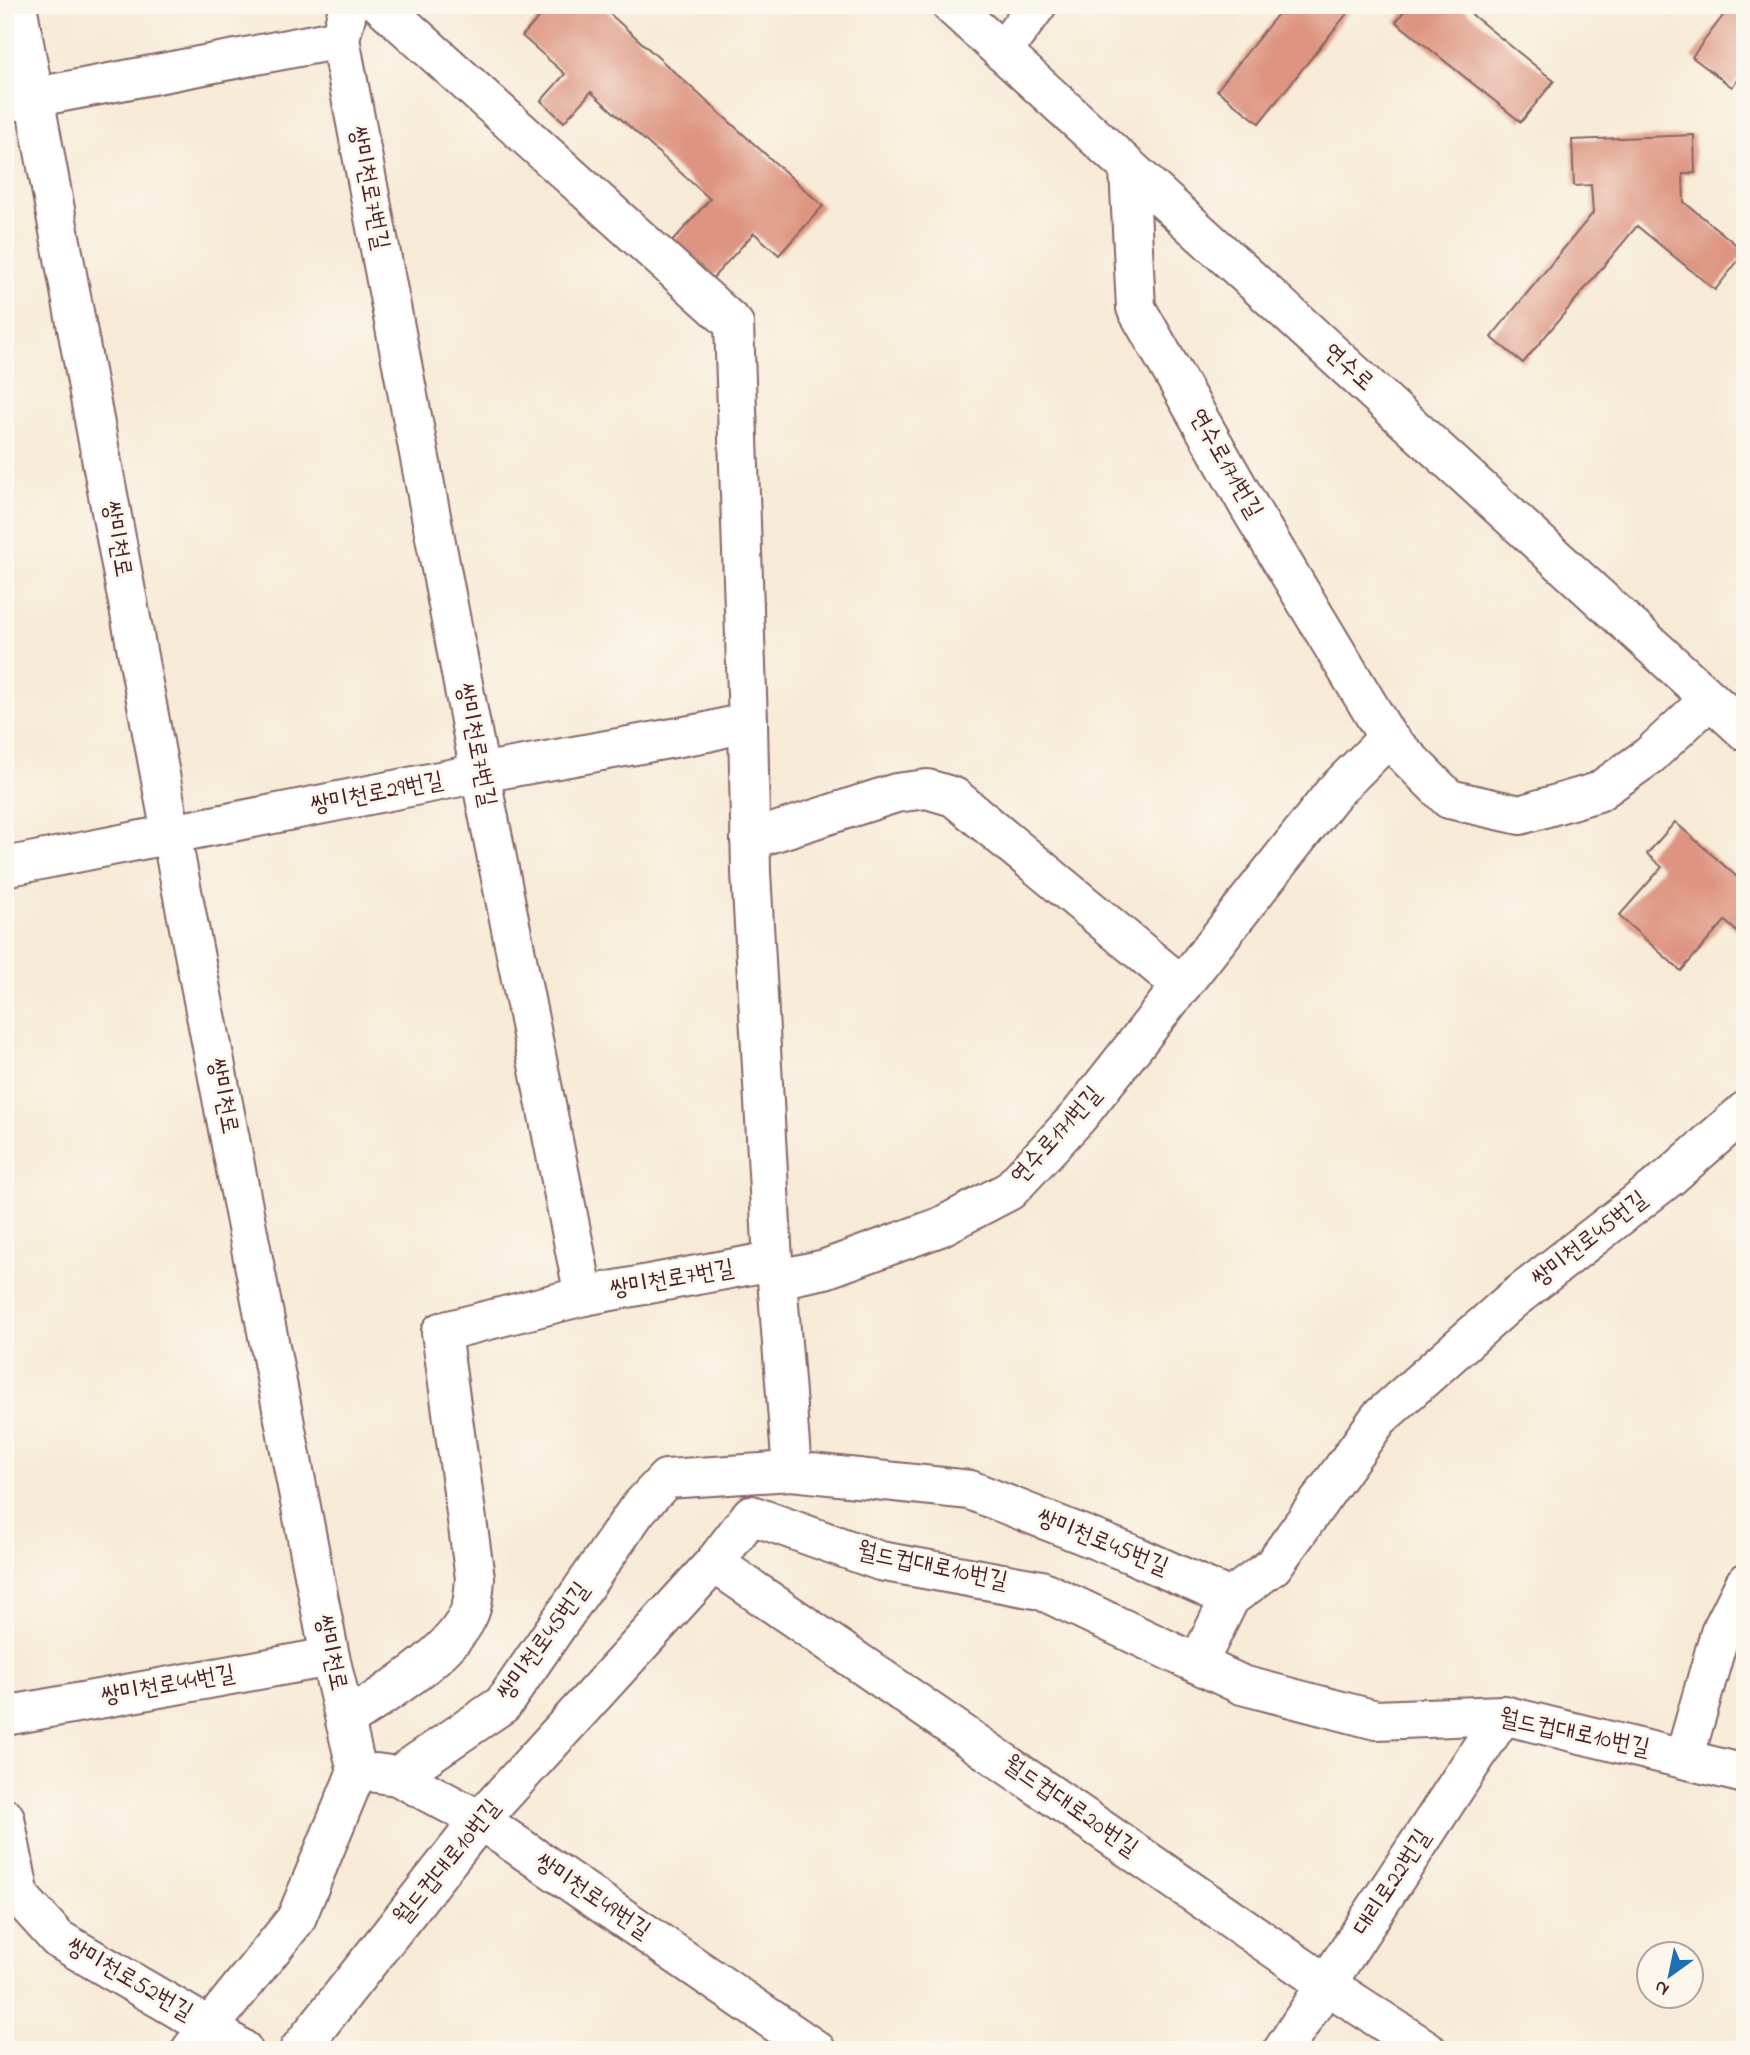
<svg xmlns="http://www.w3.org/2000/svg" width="1750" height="2055" viewBox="0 0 1750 2055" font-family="'Indie Flower','Poor Story',sans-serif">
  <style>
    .building { fill: #dd9480 }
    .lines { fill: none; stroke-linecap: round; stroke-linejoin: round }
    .minor-casing { stroke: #876667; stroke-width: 42 }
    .major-casing { stroke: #876667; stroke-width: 42 }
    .minor { stroke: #fff; stroke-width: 38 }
    .major { stroke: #fff; stroke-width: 38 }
    .labels { text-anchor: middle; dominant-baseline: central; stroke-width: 6; stroke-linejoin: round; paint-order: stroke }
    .street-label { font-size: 24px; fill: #4a1f2b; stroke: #fbf7ec }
  </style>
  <rect width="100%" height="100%" fill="#fbf7ec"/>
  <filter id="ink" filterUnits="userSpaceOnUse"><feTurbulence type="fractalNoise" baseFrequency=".0143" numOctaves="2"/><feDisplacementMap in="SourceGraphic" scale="14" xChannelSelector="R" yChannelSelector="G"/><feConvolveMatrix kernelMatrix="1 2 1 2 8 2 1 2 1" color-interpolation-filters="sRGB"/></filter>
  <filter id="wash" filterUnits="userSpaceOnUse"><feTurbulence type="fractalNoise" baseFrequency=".00686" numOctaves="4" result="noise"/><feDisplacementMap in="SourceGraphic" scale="28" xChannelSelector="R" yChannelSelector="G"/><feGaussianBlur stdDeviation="1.57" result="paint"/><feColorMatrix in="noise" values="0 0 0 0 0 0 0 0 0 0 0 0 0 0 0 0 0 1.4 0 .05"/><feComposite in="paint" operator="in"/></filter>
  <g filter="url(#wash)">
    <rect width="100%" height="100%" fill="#f7ead6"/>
    <g id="blocks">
      <g class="building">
        <polygon points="550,5 600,5 823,206 779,255 754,233 710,281 670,244 710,199 591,92 564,122 541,101 565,74 522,36"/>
        <polygon points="1285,5 1354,5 1259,123 1217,90"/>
        <polygon points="1409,5 1460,5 1554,81 1521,122 1396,22"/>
        <polygon points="1731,5 1745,5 1745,69 1732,87 1692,57"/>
        <polygon points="1694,135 1695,173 1683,174 1684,202 1745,252 1715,290 1637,226 1523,363 1491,337 1593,213 1591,185 1574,186 1572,140"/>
        <polygon points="1675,822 1745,884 1745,939 1725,921 1681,971 1619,916 1662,867 1647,854"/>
      </g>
    </g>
  </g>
  <g filter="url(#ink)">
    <use href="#blocks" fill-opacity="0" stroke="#876667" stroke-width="2"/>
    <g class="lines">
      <defs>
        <g id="minor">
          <polyline points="17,5 171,834 330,1657 357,1771 296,1919 191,2050"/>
          <polyline points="349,5 340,39 480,773 584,1296 773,1261"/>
          <polyline points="381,5 734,324 748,722 751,872 773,1261 777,1279 792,1471"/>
          <polyline points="1002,52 1037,5"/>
          <polyline points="5,103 340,39"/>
          <polyline points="1129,169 1136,308 1251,510 1388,738 1449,799 1520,815 1598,792 1649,756 1710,699"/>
          <polyline points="750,840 896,793 927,789 954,797 1181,985"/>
          <polyline points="5,867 480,773 707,732 748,722"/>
          <polyline points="777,1279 825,1269 940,1227 1009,1191 1078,1117 1334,792 1388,738"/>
          <polyline points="714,1563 1326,1984 1427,2050"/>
          <polyline points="1198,1663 1230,1598 1273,1566 1379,1418 1511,1301 1670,1177 1745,1111"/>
          <polyline points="5,1716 330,1657"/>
          <path d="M345,1721C382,1695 454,1654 470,1611C474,1601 474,1588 475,1578L441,1332L584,1296"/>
          <polyline points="1684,1759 1720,1633 1745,1583"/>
          <polyline points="376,1773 397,1776 480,1820 816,2050"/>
          <polyline points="397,1776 503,1704 637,1510 666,1479 792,1471 970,1490 1129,1553 1230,1598"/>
          <polyline points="5,1818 20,1897 58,1939 209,2027 243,2050"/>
          <polyline points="299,2050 480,1820 714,1563 751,1515 880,1561 1041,1590 1242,1685 1376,1720 1503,1715 1745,1774"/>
          <polyline points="1283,2050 1503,1715"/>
        </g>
        <polyline id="major" points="951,5 1745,731"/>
      </defs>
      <use href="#minor" class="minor-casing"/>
      <use href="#major" class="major-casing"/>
      <use href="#minor" class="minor"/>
      <use href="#major" class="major"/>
    </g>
  </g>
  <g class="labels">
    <g class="street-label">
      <text transform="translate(368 188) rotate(79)">쌍미천로7번길</text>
      <text transform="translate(1348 368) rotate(42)">연수로</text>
      <text transform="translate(1225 464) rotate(60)">연수로171번길</text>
      <text transform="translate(116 539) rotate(80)">쌍미천로</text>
      <text transform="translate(475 745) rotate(79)">쌍미천로7번길</text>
      <text transform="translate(377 794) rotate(-11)">쌍미천로29번길</text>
      <text transform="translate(222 1096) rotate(79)">쌍미천로</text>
      <text transform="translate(1057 1136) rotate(-48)">연수로171번길</text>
      <text transform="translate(1590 1240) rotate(-38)">쌍미천로45번길</text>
      <text transform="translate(672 1280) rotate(-10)">쌍미천로7번길</text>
      <text transform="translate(1102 1543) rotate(22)">쌍미천로45번길</text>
      <text transform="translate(932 1567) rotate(12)">월드컵대로10번길</text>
      <text transform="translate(544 1642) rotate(-54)">쌍미천로45번길</text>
      <text transform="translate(330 1653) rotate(78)">쌍미천로</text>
      <text transform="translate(168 1686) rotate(-10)">쌍미천로44번길</text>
      <text transform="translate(1574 1734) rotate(12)">월드컵대로10번길</text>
      <text transform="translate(1070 1807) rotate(35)">월드컵대로20번길</text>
      <text transform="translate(448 1863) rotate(-51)">월드컵대로10번길</text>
      <text transform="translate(1393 1883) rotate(-57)">대리로22번길</text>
      <text transform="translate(592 1897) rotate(34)">쌍미천로49번길</text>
      <text transform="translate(129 1980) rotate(30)">쌍미천로52번길</text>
    </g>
  </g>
  <rect width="1750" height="2055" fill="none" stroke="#fbf7ec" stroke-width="28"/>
  <g transform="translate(1670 1975) rotate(213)"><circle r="33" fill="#fbf7ec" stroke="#b4a19f" stroke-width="2"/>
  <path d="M0-5L12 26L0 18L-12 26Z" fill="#1f6fb2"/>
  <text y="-10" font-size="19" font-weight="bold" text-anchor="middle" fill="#4a1f2b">N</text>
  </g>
</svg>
